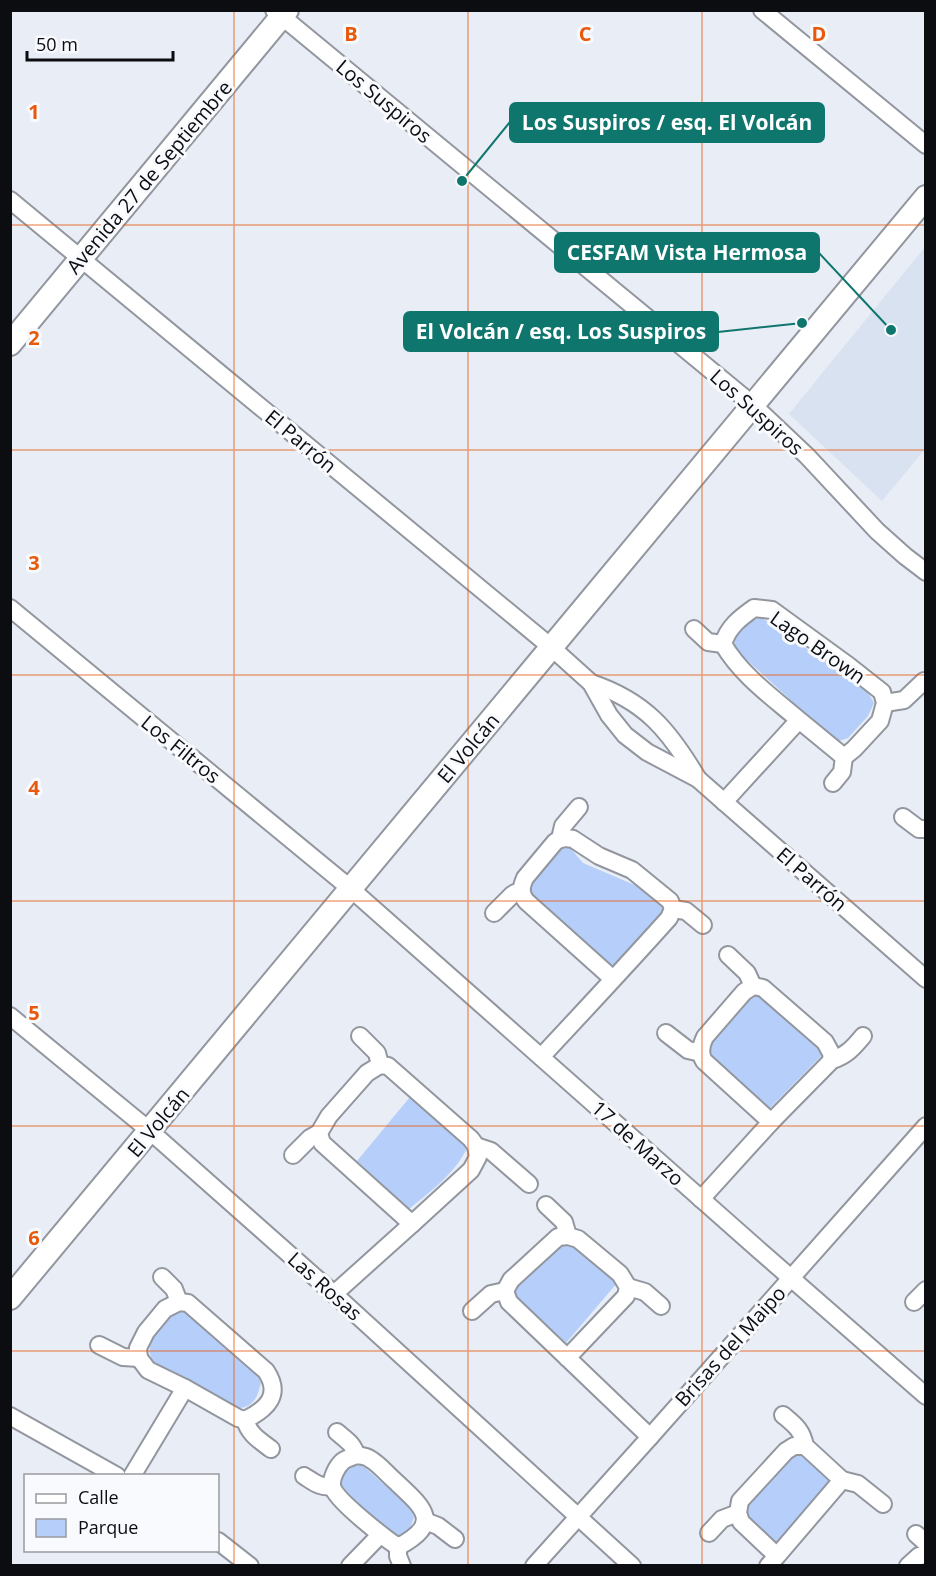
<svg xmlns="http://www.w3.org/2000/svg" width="936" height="1576" viewBox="0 0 936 1576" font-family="'Open Sans',sans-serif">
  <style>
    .built { fill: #d9e2f1 }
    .green { fill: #b6cefa }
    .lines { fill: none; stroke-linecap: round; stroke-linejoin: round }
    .street-casing { stroke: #92969e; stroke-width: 20 }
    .secondary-casing { stroke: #92969e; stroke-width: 26 }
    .street { stroke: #fff; stroke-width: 16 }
    .secondary { stroke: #fff; stroke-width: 22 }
    .grid { fill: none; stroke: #e8590c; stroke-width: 1.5; stroke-opacity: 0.55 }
    .labels { text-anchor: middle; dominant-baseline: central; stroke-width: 6; stroke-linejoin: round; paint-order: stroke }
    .street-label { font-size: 20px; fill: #0b0d10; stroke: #f8fafd }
    .grid-label { font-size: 20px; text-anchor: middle; font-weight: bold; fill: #e8590c; stroke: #f8fafd; stroke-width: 6; stroke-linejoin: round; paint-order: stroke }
    .leader { fill: none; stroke: #0f766e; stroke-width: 2 }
    .callout-dot { fill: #0f766e; stroke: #f8fafd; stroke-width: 2 }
    .callout { fill: #0f766e; stroke: #0f766e; stroke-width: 2 }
    .callout-label { font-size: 21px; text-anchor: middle; font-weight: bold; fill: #fff }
  </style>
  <rect width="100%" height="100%" fill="#e8edf6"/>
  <polygon class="built" points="925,247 925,449 882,501 789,414"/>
  <g class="green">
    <polygon points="760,617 774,625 868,693 874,703 868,716 848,738 836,742 735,649 734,638 745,625"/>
    <polygon points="565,842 583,863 637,886 669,911 617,970 525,889"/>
    <polygon points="751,989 826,1051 769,1109 699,1045"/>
    <path d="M410,1097L464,1143L466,1150C454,1174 430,1192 409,1209L357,1161Z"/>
    <polygon points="559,1241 572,1244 617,1283 566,1343 516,1296 514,1284"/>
    <path d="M177,1310L185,1313L256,1373L261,1382C258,1395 255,1406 240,1408L153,1362C151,1357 149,1353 150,1348C151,1334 164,1315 177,1310Z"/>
    <polygon points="802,1451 834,1482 774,1545 739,1514 788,1456"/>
    <polygon points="350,1465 363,1466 410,1507 414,1517 409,1531 398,1538 339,1491 341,1472"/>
  </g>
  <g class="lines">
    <defs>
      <g id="street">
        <polyline points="274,10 753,405 807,456 877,531 905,556 926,572"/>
        <polyline points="762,10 926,145"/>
        <polyline points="10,200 551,647 591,683 609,715 625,735 647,752 698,779 926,979"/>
        <polyline points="10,608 351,889 760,1251 926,1396"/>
        <polyline points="694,629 708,642 723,644"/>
        <path d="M591,683C645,701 669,730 698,779"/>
        <polyline points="885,703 904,700 924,681"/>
        <polyline points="833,783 842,772 844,757"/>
        <path d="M724,802L799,720C772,697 741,675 723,644C728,627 740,618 754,608L772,610L849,666L882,692L885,703L880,721L854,749L844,757L799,720"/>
        <polyline points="903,817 919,829 926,829"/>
        <polyline points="560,839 563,826 579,807"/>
        <polyline points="673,909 686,911 703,925"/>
        <polyline points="494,913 512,895 515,893 521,892"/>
        <polyline points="728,955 747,973 753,986"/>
        <polyline points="10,1016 150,1131 334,1294 632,1566"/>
        <polyline points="666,1033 688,1050 701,1053"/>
        <polyline points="360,1036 377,1053 380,1065"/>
        <path d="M541,1057C584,1011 627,965 669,918L673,909L670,901L632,870L599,856L573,839L566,838L560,839L555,842L525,878C521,887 520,893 526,901L613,979"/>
        <polygon points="380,1065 388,1066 471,1139 476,1146 478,1157 471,1170 412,1224 322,1143 319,1133 329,1116 367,1073"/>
        <path d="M771,1122L704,1061C699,1053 701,1045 705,1037L744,992L753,986L763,988L825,1042L831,1053L832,1060"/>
        <polyline points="476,1146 491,1151 529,1184"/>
        <polyline points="293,1155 310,1138 319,1133"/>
        <path d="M701,1199L771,1122L832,1060C846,1056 854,1047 863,1036"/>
        <polyline points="546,1205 564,1222 568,1236"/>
        <polyline points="162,1277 174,1289 179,1302"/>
        <polyline points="628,1287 645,1292 661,1306"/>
        <polyline points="334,1294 412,1224"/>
        <path d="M179,1302L188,1303L266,1371C282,1395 267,1409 245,1420L238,1418L185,1388L148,1370L139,1358L138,1348L146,1332L165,1309Z"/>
        <polyline points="914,1302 926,1290"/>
        <polyline points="472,1311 491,1294 505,1291"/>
        <polyline points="99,1345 123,1357 139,1358"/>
        <polyline points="567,1358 626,1296 628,1287 620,1274 578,1239 568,1236 558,1237 511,1280 505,1291 509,1302 650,1437"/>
        <path d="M783,1415C795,1425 802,1430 805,1446"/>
        <polyline points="10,1416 117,1476"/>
        <path d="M245,1420C249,1434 259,1440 271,1449"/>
        <path d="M337,1432C345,1439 354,1444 356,1455"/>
        <path d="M356,1455C361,1456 367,1456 370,1459C379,1464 387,1474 395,1481C424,1508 443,1523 398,1547C385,1538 335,1500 332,1486C331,1478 337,1466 343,1461C347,1458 353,1457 356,1455Z"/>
        <polyline points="132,1476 185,1388"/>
        <path d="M304,1476C314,1482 320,1488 332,1486"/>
        <polyline points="842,1480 858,1484 883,1504"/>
        <polyline points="425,1521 438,1526 455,1539"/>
        <polyline points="709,1533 722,1519 738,1513"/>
        <polyline points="916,1534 926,1543"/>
        <polyline points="218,1541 250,1566"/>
        <polyline points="398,1547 398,1556 402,1566"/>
        <polyline points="350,1566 380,1535"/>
        <polyline points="534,1566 650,1437 926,1126"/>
        <polyline points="768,1566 777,1556 842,1480 805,1446 794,1446 786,1451 740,1501 738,1513 741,1522 777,1556"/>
        <polyline points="908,1566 919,1556 926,1555"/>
      </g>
      <g id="secondary">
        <polyline points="10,344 287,10"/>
        <polyline points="10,1298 926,197"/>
      </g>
    </defs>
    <use href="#street" class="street-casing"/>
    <use href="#secondary" class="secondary-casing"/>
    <use href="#street" class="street"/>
    <use href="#secondary" class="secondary"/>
  </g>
  <path class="grid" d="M234,10V1566M468,10V1566M702,10V1566M10,225H926M10,450H926M10,675H926M10,901H926M10,1126H926M10,1351H926"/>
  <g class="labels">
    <g class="street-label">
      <text transform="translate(384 101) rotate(40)">Los Suspiros</text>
      <text transform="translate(149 177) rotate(-50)">Avenida 27 de Septiembre</text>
      <text transform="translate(757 412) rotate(42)">Los Suspiros</text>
      <text transform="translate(301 441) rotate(40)">El Parrón</text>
      <text transform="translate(818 647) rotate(35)">Lago Brown</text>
      <text transform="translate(468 748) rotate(-50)">El Volcán</text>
      <text transform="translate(181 749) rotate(39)">Los Filtros</text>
      <text transform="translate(812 879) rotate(41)">El Parrón</text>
      <text transform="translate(158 1122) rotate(-50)">El Volcán</text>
      <text transform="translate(638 1143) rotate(42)">17 de Marzo</text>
      <text transform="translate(325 1286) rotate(42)">Las Rosas</text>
      <text transform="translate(730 1346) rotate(-48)">Brisas del Maipo</text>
    </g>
  </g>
  <g class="grid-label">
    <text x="351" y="41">B</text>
    <text x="585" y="41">C</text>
    <text x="819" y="41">D</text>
    <text x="34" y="119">1</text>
    <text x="34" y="345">2</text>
    <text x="34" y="570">3</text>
    <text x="34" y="795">4</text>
    <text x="34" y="1020">5</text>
    <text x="34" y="1245">6</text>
  </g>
  <path class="leader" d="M462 181L510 122M891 330L819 253M802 323L718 332"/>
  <g class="callout-dot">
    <circle cx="462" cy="181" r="6"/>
    <circle cx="891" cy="330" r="6"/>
    <circle cx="802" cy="323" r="6"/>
  </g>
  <g class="callout">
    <rect x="510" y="103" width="314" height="39" rx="6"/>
    <rect x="555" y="233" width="264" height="39" rx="6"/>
    <rect x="404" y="312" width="314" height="39" rx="6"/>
  </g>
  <g class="callout-label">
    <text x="667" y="130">Los Suspiros / esq. El Volcán</text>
    <text x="687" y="260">CESFAM Vista Hermosa</text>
    <text x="561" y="339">El Volcán / esq. Los Suspiros</text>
  </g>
  <rect width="936" height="1576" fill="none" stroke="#0b0d10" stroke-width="24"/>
  <rect x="24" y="1474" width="195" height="78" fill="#f8fafd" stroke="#999b9e" stroke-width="1.5"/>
  <rect x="36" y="1494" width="30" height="9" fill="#ffffff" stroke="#999b9e" stroke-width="1.5"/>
  <text x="78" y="1504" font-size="18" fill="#0b0d10">Calle</text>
  <rect x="36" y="1519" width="30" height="18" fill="#b6cefa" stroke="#999b9e" stroke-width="1.5"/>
  <text x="78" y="1534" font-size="18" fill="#0b0d10">Parque</text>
  <path d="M27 51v9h146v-9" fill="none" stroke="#0b0d10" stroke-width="3"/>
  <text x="36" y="51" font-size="18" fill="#0b0d10" stroke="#f8fafd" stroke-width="4.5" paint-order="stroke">50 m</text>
</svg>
